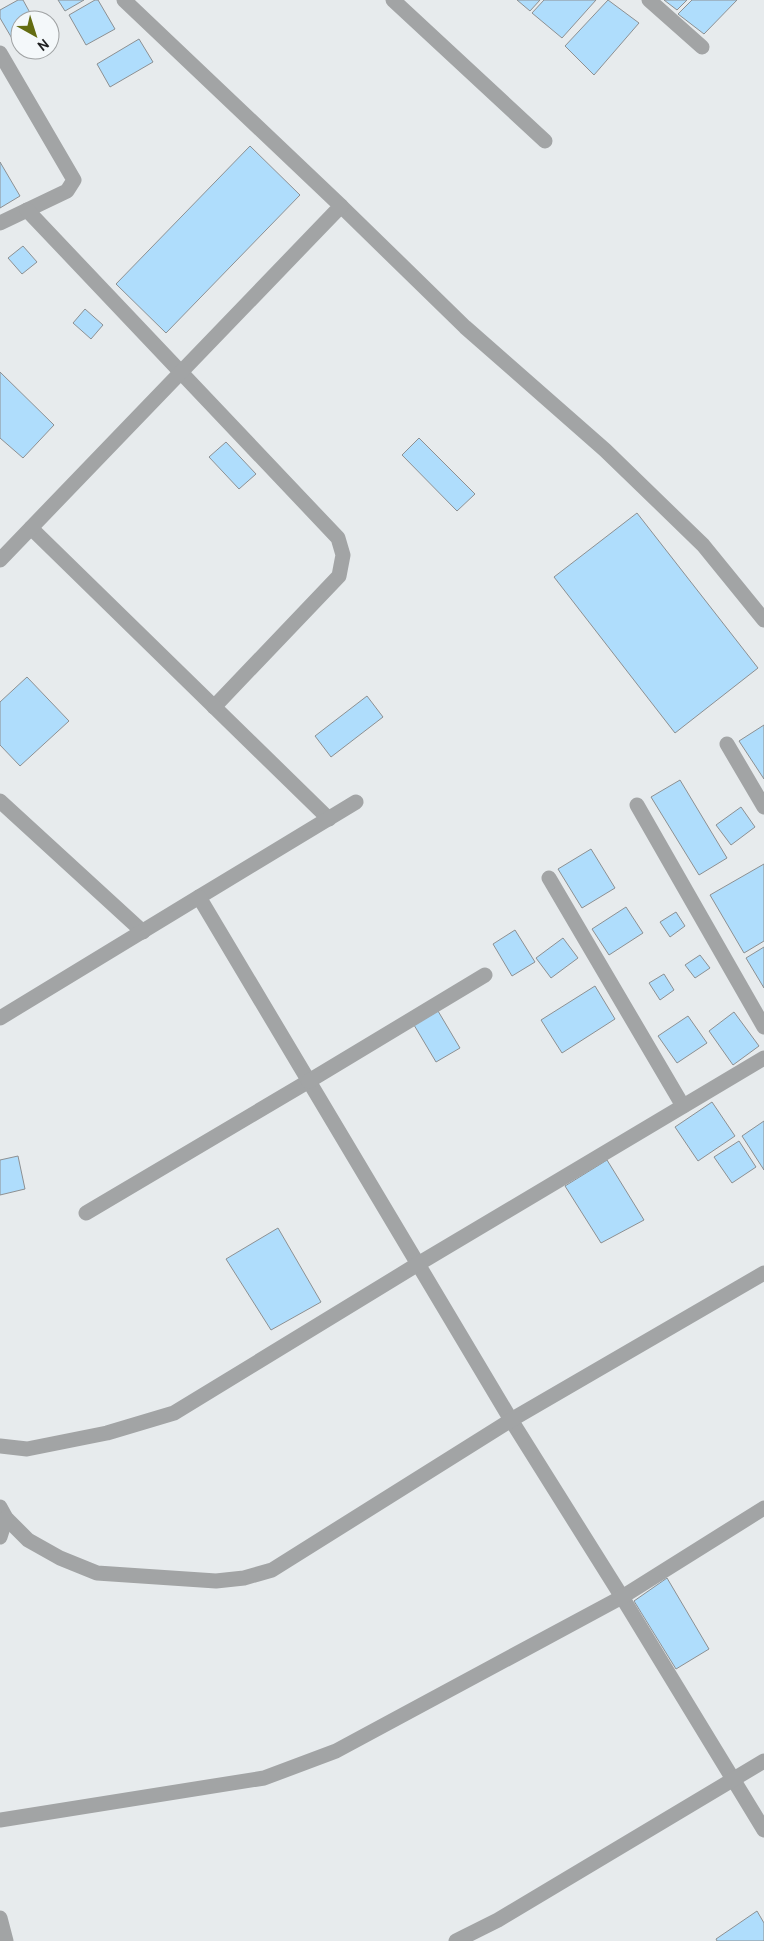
<svg xmlns="http://www.w3.org/2000/svg" width="764" height="1941" viewBox="0 0 764 1941" font-family="Cabin,sans-serif">
  <style>
    .building { fill: #afddfc; stroke: #8d9092 }
    .lines { fill: none; stroke-linecap: round; stroke-linejoin: round }
    .lane { stroke: #a2a4a5; stroke-width: 15 }
    .street { stroke: #a2a4a5; stroke-width: 15 }
  </style>
  <rect width="100%" height="100%" fill="#e7ebed"/>
  <g class="building">
    <polygon points="18,0 23,0 34,20 20,20 20,46 17,47 0,18 0,10"/>
    <polygon points="58,0 84,0 65,11"/>
    <polygon points="95,0 98,0 115,29 86,45 69,15"/>
    <polygon points="517,0 540,0 530,11"/>
    <polygon points="544,0 596,0 562,38 532,13"/>
    <polygon points="608,0 639,23 594,75 565,46"/>
    <polygon points="664,0 687,0 677,10"/>
    <polygon points="692,0 737,0 704,34 678,14"/>
    <polygon points="139,39 153,62 110,87 97,64"/>
    <polygon points="250,146 300,195 166,333 116,284"/>
    <polygon points="0,162 20,196 0,208"/>
    <polygon points="23,246 37,262 22,274 8,258"/>
    <polygon points="85,309 103,325 91,339 73,323"/>
    <polygon points="0,372 54,425 23,458 0,438"/>
    <polygon points="419,438 475,494 457,511 402,455"/>
    <polygon points="226,442 256,474 239,489 209,457"/>
    <polygon points="637,513 758,668 675,733 554,577"/>
    <polygon points="27,677 69,721 20,766 0,745 0,702"/>
    <polygon points="367,696 383,717 331,757 315,736"/>
    <polygon points="764,725 764,779 739,741"/>
    <polygon points="680,780 727,858 699,875 651,797"/>
    <polygon points="741,807 755,827 731,845 716,825"/>
    <polygon points="591,849 615,888 582,908 558,869"/>
    <polygon points="764,864 764,941 744,953 710,895"/>
    <polygon points="626,907 643,933 609,955 592,929"/>
    <polygon points="676,912 685,926 670,937 660,922"/>
    <polygon points="515,930 535,962 512,976 493,944"/>
    <polygon points="563,938 578,958 551,978 536,958"/>
    <polygon points="764,947 764,988 746,958"/>
    <polygon points="700,955 710,968 695,978 685,965"/>
    <polygon points="664,974 674,990 660,1000 649,983"/>
    <polygon points="595,986 615,1019 562,1053 541,1020"/>
    <polygon points="438,1011 460,1048 436,1062 414,1025"/>
    <polygon points="734,1012 759,1046 733,1065 709,1031"/>
    <polygon points="688,1016 707,1043 677,1063 658,1036"/>
    <polygon points="712,1102 735,1136 698,1161 675,1127"/>
    <polygon points="764,1121 764,1170 742,1136"/>
    <polygon points="739,1141 756,1167 732,1183 714,1157"/>
    <polygon points="18,1156 25,1189 0,1195 0,1160"/>
    <polygon points="607,1160 644,1220 601,1243 565,1186"/>
    <polygon points="278,1228 321,1302 271,1330 226,1259"/>
    <polygon points="667,1578 709,1649 676,1669 634,1601"/>
    <polygon points="757,1911 764,1923 764,1941 717,1941 716,1939"/>
  </g>
  <g class="lines">
    <polyline class="lane" points="86,1213 309,1081"/>
    <g class="street">
      <polyline points="393,0 545,141"/>
      <polyline points="649,0 702,47"/>
      <polyline points="0,53 74,180 67,191 0,223"/>
      <polyline points="341,206 465,327 605,450 703,545 764,620"/>
      <polyline points="27,210 338,538 343,555 339,576 214,707"/>
      <polyline points="31,528 329,819"/>
      <polyline points="0,560 341,206 124,0"/>
      <polyline points="727,744 764,807"/>
      <polyline points="0,801 143,932"/>
      <polyline points="637,805 764,1027"/>
      <polyline points="549,878 683,1106"/>
      <polyline points="199,897 356,802"/>
      <polyline points="0,1018 199,897 511,1420 622,1597 764,1830"/>
      <polyline points="309,1081 485,975"/>
      <polyline points="0,1446 27,1449 107,1433 174,1413 418,1264 764,1058"/>
      <polyline points="0,1507 6,1518 28,1540 60,1558 97,1573 216,1581 244,1578 272,1570 511,1420 764,1273"/>
      <polyline points="0,1537 6,1518"/>
      <polyline points="0,1820 264,1778 336,1751 622,1597 764,1508"/>
      <polyline points="0,1918 6,1941"/>
      <polyline points="456,1941 498,1920 764,1761"/>
    </g>
  </g>
  <g transform="translate(35 35) rotate(141)"><circle r="24" fill="#f4f8fa" stroke="#9fa2a3"/>
  <path d="M0-4L9 19L0 12L-9 19Z" fill="#636c11"/>
  <text y="-8" font-size="14" font-weight="bold" text-anchor="middle" fill="#1f2021">N</text>
  </g>
</svg>
